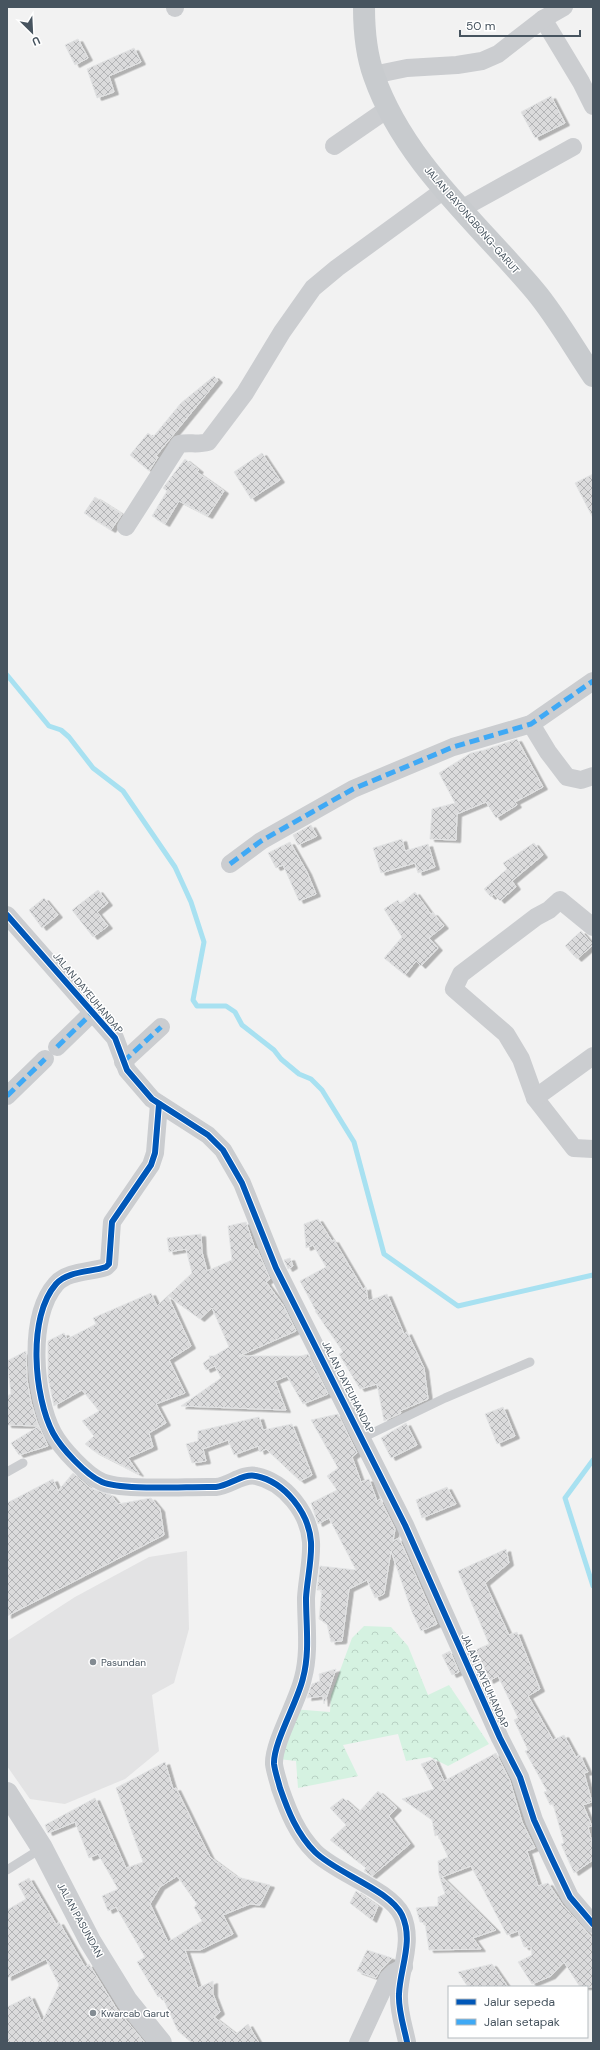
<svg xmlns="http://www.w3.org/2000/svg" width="600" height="2050" viewBox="0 0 600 2050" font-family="'DM Sans',sans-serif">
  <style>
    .education { fill: #e3e3e4 }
    .forest { fill: url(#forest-crowns) }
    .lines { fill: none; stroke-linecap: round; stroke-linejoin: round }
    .stream { stroke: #a8e1f1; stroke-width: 5 }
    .building { fill: url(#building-cross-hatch); stroke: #e3e4e5; fill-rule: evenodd; filter: url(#shadow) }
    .service { stroke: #cbcdd0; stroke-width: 9 }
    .minor { stroke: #cbcdd0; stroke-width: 18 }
    .tertiary { stroke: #cbcdd0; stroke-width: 22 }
    .primary { stroke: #c8cbce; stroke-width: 22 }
    .quiet { stroke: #3fa9f5; stroke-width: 5; stroke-dasharray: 10 5; stroke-linecap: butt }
    .cycleway-casing { stroke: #fff; stroke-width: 8 }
    .cycleway { stroke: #0057b8; stroke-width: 6 }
    .poi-dot { fill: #838b92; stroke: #fff; stroke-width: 1.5 }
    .labels { text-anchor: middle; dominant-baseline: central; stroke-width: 3; stroke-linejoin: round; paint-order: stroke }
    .street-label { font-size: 10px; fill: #47545f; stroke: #fff }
    .poi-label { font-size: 10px; fill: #47545f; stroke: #fff; text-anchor: start }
  </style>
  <defs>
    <pattern id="forest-crowns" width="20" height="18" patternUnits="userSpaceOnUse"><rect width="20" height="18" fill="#d5f2e1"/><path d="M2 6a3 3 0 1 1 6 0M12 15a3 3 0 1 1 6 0" fill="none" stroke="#b8d1c3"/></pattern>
    <pattern id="building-cross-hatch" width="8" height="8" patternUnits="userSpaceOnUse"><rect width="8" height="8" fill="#dbdbdc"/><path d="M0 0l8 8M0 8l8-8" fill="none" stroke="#b3b4b6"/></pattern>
    <filter id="shadow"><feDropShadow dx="4.5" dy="2.5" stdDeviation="0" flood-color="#0004"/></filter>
  </defs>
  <rect width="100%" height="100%" fill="#f2f2f2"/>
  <polygon class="education" points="187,1551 189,1629 174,1683 152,1695 159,1751 125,1779 65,1804 30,1799 7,1766 7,1641 75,1597 149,1557"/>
  <polygon class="forest" points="364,1626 391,1627 408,1646 428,1695 449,1685 489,1744 448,1766 430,1757 406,1761 398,1734 343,1745 358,1776 298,1788 296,1761 278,1759 292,1709 330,1712 331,1695 352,1638"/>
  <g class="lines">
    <g class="stream">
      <polyline points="7,675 49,726 61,730 69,737 93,768 123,791 175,867 191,902 204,942 193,1000 197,1006 226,1006 235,1012 242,1025 274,1050 281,1059 299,1074 311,1079 322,1090 354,1142 384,1254 458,1306 593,1275"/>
      <polyline points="593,1460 565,1498 593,1586"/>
    </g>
  </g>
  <g class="building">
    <polygon points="78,39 88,58 75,65 65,45"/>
    <polygon points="134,48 141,62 109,76 114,92 97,98 87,69"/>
    <polygon points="551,96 565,123 535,138 521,112"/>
    <polygon points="214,376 218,380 156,456 158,457 149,471 130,455 148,433 153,437 181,403"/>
    <polygon points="262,453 280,480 251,499 234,472"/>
    <polygon points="185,459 199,470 197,472 224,491 208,516 179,501 165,524 152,516 167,491 163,488"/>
    <polygon points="593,474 593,518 575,483"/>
    <polygon points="95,497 122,514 111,530 84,513"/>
    <polygon points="517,739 543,787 515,802 517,805 496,818 486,802 457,814 456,840 430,839 432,809 455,803 439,773 471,753 484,750"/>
    <polygon points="311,825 317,836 298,845 293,835"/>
    <polygon points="402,839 405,851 428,844 435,867 418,873 415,863 381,873 373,848"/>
    <polygon points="290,842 307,872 316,894 299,901 283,865 276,868 268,853"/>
    <polygon points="534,843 543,855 512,881 516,887 500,901 494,894 491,897 484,889 507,869 503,863"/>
    <polygon points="98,890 108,903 97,912 108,926 93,937 72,910"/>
    <polygon points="415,892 431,914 433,913 444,926 429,938 438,948 421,966 416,961 405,975 384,958 402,937 384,909 398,900 400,904"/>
    <polygon points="44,898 58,915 42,928 29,910"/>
    <polygon points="581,931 593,945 577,959 565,946"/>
    <polygon points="318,1219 332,1241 334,1240 363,1289 366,1287 368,1301 387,1294 404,1334 407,1332 424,1368 428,1399 400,1411 401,1413 384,1421 377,1384 360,1389 339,1354 343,1352 315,1311 316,1311 300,1281 326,1267 313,1245 306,1248 304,1224"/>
    <polygon points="246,1222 255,1249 257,1249 270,1279 266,1282 283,1305 296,1331 239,1356 301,1356 308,1354 328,1394 303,1404 287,1376 275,1381 286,1410 181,1406 221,1378 215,1366 206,1370 203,1363 210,1358 209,1356 214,1356 229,1347 212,1308 200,1319 168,1296 191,1346 169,1360 185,1393 156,1404 166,1423 149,1433 153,1447 128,1458 139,1474 94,1451 85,1444 94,1436 82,1421 99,1411 82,1390 54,1406 48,1378 48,1341 64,1333 67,1339 96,1324 93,1318 151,1293 157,1306 192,1273 186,1249 169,1252 167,1238 201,1234 202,1252 207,1271 232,1260 228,1226"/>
    <polygon points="290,1258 293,1266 288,1269 284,1260"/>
    <polygon points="26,1351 27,1380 31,1402 37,1422 48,1446 19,1455 11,1443 39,1426 7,1425 7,1396 11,1394 7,1361"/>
    <polygon points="503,1407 515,1436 497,1444 485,1414"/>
    <polygon points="338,1414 357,1453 352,1457 361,1482 369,1479 377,1501 380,1499 395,1529 393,1541 399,1538 437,1624 421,1631 412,1612 391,1551 384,1594 375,1598 367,1580 349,1589 342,1641 331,1642 327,1624 319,1619 322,1590 317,1590 320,1566 356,1570 329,1518 318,1524 311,1503 337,1490 327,1476 338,1468 311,1420"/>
    <polygon points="259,1417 263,1430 292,1424 312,1475 300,1481 266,1449 260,1452 258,1446 234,1455 228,1440 203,1449 206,1461 192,1463 186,1444 198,1441 198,1431"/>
    <polygon points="406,1423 417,1445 391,1458 381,1438"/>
    <polygon points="73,1473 90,1488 111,1495 118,1504 151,1498 160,1509 164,1535 7,1616 7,1503 53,1479 58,1491"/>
    <polygon points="447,1487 456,1504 422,1518 416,1500"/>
    <polygon points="506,1549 509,1563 485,1583 509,1635 517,1632 540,1689 528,1696 553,1740 564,1735 576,1757 580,1755 588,1772 584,1773 592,1802 583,1805 592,1826 588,1827 593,1846 593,1860 574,1873 561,1844 564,1843 553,1804 550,1805 544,1792 547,1791 525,1751 528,1750 514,1720 518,1718 498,1676 489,1681 483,1664 479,1665 473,1651 489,1644 458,1571"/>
    <polygon points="450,1651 459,1672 452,1675 442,1655"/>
    <polygon points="336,1669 324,1704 323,1696 307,1698 312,1684 320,1681 319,1674"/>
    <polygon points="496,1753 510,1781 522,1822 535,1848 527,1851 538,1886 548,1883 562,1904 593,1939 593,1987 580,1987 564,1962 551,1976 532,1984 518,1962 532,1955 531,1947 524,1947 518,1931 507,1935 471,1866 442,1877 496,1930 473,1938 481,1949 429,1950 425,1923 420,1922 416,1908 438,1906 438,1897 445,1894 439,1875 438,1861 448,1857 438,1835 435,1836 432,1820 402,1799 434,1789 421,1764 434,1759 444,1781"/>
    <path d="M165,1762L173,1789L176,1788L210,1857L237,1877L270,1885L260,1905L250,1904L223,1915L233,1934L200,1950H185L198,1988L213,1981V1994L220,2012L214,2017L236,2034L248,2024L259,2043H192L178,2031L162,1996L158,1997L137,1962L145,1957L116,1907L108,1911L102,1896L118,1889L98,1854L89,1858L75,1822L48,1833L45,1825L95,1798L126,1868L143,1862L116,1788ZM177,1876L197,1904L194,1907L202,1921L168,1942L150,1904L160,1887Z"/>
    <polygon points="378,1791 397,1808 389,1816 410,1844 372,1876 364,1871 366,1868 330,1840 346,1825 330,1808 343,1798 359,1812"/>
    <polygon points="29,1878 56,1924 59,1922 85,1967 89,1964 116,2008 145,2043 7,2043 7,2007 30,1996 42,2022 59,1985 46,1959 7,1978 7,1910 26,1899 18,1884"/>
    <polygon points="356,1891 378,1906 372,1920 350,1903"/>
    <polygon points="367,1950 392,1958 380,1971 376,1978 357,1971"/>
    <polygon points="492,1964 508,1987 468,1987 458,1972"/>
  </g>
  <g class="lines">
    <g class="service">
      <polyline points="362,1438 445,1398 530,1362"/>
      <polyline points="7,1472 23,1463"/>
      <polyline points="7,1870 42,1848"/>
    </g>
    <g class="minor">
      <polyline points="175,7 175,8"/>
      <polyline points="543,19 581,82 593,106"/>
      <polyline points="373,75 407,68 457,65 482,61 498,54 543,19 564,7"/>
      <polyline points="334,146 389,108"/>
      <polyline points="461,209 573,147"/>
      <path d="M126,527L179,444C189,442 198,445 208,442L245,393L282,332L313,288L337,268L444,190"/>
      <polyline points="531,724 548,752 567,777 581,780 593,776"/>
      <polyline points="230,864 261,841 353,789 453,747 531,724 593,681"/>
      <polyline points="7,915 115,1038 127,1070 152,1099 208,1135 223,1150 242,1183 276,1268 405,1525 500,1738 520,1777 534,1820 551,1857 570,1897 593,1924"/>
      <polyline points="593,927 560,900 549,910 536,917 461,974 454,989 506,1034 521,1059 535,1098 574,1148 593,1149"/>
      <polyline points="57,1047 93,1012"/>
      <polyline points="123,1062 161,1027"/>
      <polyline points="7,1096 45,1059"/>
      <polyline points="535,1098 593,1056"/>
      <path d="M159,1104L155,1153L151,1165L112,1222L109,1264L106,1267C91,1272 67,1271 56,1284C27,1317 34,1397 53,1433C61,1448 86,1475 102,1482C122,1491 191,1486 216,1487C229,1486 243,1473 256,1476C285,1482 309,1513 311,1542C312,1560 307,1580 306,1598C306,1625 310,1652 303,1678C298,1701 273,1743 274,1764C275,1772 278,1780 280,1788C288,1811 297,1834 315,1852C336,1873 390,1890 402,1915C414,1941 400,1968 399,1994C398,2010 404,2027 407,2042"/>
      <polyline points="358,2043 388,1978 393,1973 404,1967"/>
    </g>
    <polyline class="tertiary" points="7,1793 42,1848 90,1941 127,2001 161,2043"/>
    <path class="primary" d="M364,7C364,30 366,54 374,76C404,162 478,223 535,291C556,316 574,348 593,376"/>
    <g class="quiet">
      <polyline points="175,7 175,8"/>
      <polyline points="230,864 261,841 353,789 453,747 531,724 593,681"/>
      <polyline points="57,1047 93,1012"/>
      <polyline points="123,1062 161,1027"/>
      <polyline points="7,1096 45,1059"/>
    </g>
    <defs>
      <g id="cycleway">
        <polyline points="7,915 115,1038 127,1070 152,1099 208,1135 223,1150 242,1183 276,1268 405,1525 500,1738 520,1777 534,1820 551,1857 570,1897 593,1924"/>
        <path d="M159,1104L155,1153L151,1165L112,1222L109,1264L106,1267C91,1272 67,1271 56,1284C27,1317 34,1397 53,1433C61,1448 86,1475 102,1482C122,1491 191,1486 216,1487C229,1486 243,1473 256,1476C285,1482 309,1513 311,1542C312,1560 307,1580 306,1598C306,1625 310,1652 303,1678C298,1701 273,1743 274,1764C275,1772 278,1780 280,1788C288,1811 297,1834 315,1852C336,1873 390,1890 402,1915C414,1941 400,1968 399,1994C398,2010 404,2027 407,2042"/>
      </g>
    </defs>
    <use href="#cycleway" class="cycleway-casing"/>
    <use href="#cycleway" class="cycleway"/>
  </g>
  <g class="poi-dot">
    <circle cx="93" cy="1662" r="4"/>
    <circle cx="93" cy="2013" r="4"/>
  </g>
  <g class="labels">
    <g class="street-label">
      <text transform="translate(472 220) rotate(49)">JALAN BAYONGBONG-GARUT</text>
      <text transform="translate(88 993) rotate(50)">JALAN DAYEUHANDAP</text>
      <text transform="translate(348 1387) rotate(63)">JALAN DAYEUHANDAP</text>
      <text transform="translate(485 1681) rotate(66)">JALAN DAYEUHANDAP</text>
      <text transform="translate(80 1920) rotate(61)">JALAN PASUNDAN</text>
    </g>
    <g class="poi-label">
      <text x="101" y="1662">Pasundan</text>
      <text x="101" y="2013">Kwarcab Garut</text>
    </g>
  </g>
  <rect width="600" height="2050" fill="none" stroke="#47545f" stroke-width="16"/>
  <rect x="448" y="1986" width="140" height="52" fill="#ffffff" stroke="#b5bbbf"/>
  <rect x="456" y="1999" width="20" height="6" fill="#0057b8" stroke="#b5bbbf"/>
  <text x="484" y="2006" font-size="12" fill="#47545f">Jalur sepeda</text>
  <rect x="456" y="2019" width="20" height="6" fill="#3fa9f5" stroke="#b5bbbf"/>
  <text x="484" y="2026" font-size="12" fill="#47545f">Jalan setapak</text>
  <g transform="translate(32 32) rotate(156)" stroke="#ffffff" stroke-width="3" paint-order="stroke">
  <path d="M0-3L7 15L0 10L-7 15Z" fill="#47545f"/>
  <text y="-6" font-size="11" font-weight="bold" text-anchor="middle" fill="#47545f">U</text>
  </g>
  <path d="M460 30v6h120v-6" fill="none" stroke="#47545f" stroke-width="2"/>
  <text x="466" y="30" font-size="12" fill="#47545f" stroke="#ffffff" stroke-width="3" paint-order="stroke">50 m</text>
</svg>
